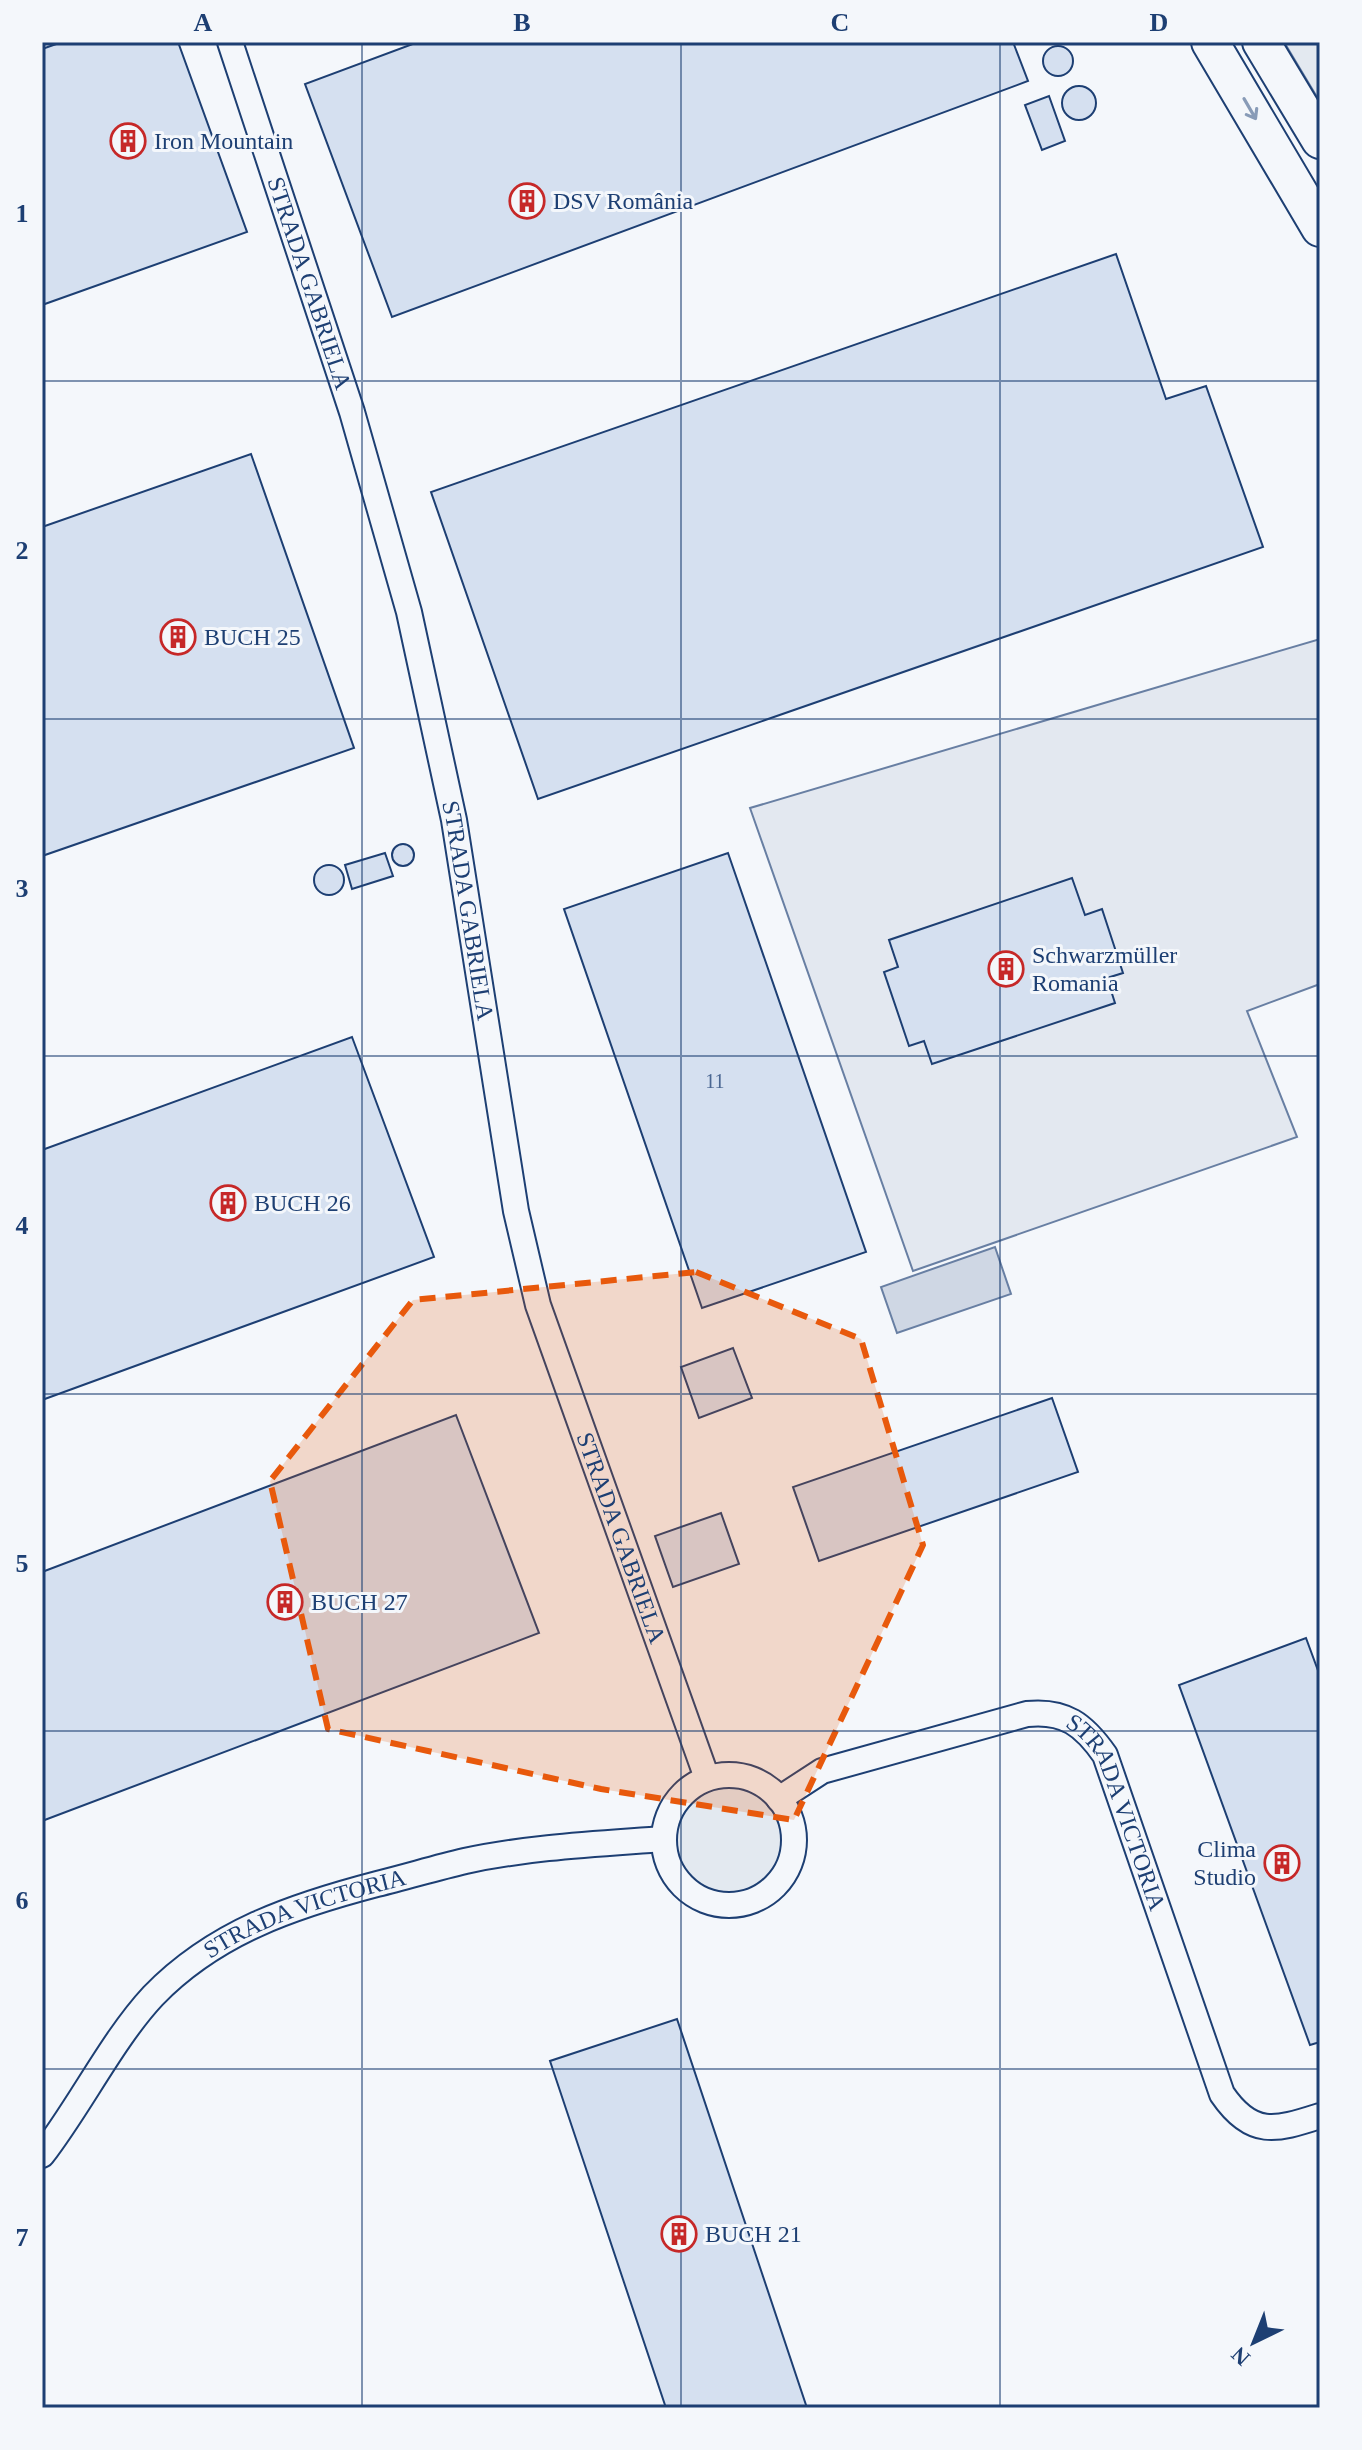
<svg xmlns="http://www.w3.org/2000/svg" width="1362" height="2450" viewBox="0 0 1362 2450" font-family="'Times New Roman',serif">
  <style>
    .green { fill: #e3e9f0; stroke: #687fa3; stroke-width: 2 }
    .parking { fill: #e3e8f0; stroke: #687fa3; stroke-width: 2 }
    .water { fill: #cfd7e4; stroke: #687fa3; stroke-width: 2 }
    .building { fill: #d5e0f0; stroke: #1d3f73; stroke-width: 2 }
    .lines { fill: none; stroke-linecap: round; stroke-linejoin: round }
    .minor-casing { stroke: #1d3f73; stroke-width: 28 }
    .highway-casing { stroke: #1d3f73; stroke-width: 40 }
    .minor { stroke: #f4f7fb; stroke-width: 24 }
    .highway { stroke: #f4f7fb; stroke-width: 36 }
    .oneway { stroke: #889bb7 }
    .marked { fill: #e8590c; fill-opacity: 0.2; stroke: #e8590c; stroke-width: 6; stroke-dasharray: 16 10; stroke-linejoin: round }
    .grid { fill: none; stroke: #1d3f73; stroke-width: 2; stroke-opacity: 0.55 }
    .labels { text-anchor: middle; dominant-baseline: central; stroke-width: 6; stroke-linejoin: round; paint-order: stroke }
    .number-label { font-size: 20px; fill: #4b6792 }
    .poi-label { font-size: 24px; fill: #1d3f73; stroke: #f4f7fb; text-anchor: start }
    .street-label { font-size: 24px; fill: #1d3f73; stroke: #f4f7fb }
    .neatline { fill: none; stroke: #1d3f73; stroke-width: 3 }
    .grid-label { font-size: 26px; text-anchor: middle; font-weight: bold; fill: #1d3f73 }
  </style>
  <rect width="100%" height="100%" fill="#f4f7fb"/>
  <g class="green">
    <polygon points="1284,42 1320,42 1320,102"/>
    <circle cx="729" cy="1840" r="65"/>
  </g>
  <polygon class="parking" points="1320,639 1320,984 1247,1011 1297,1137 913,1271 750,808"/>
  <polygon class="water" points="995,1247 1011,1294 897,1333 881,1287"/>
  <g class="building">
    <polygon points="62,42 178,42 247,232 42,305 42,49"/>
    <polygon points="418,42 1013,42 1028,81 392,317 305,84"/>
    <circle cx="1058" cy="61" r="15"/>
    <circle cx="1079" cy="103" r="17"/>
    <polygon points="1049,96 1065,141 1042,150 1025,105"/>
    <polygon points="1116,254 1166,399 1206,386 1263,547 538,799 431,492"/>
    <polygon points="251,454 354,748 42,856 42,527"/>
    <circle cx="403" cy="855" r="11"/>
    <polygon points="385,853 393,876 352,889 345,865"/>
    <polygon points="728,853 866,1252 702,1308 564,909"/>
    <circle cx="329" cy="880" r="15"/>
    <polygon points="1072,878 1085,915 1102,909 1123,973 1107,978 1115,1003 932,1064 924,1041 909,1046 884,972 898,967 889,940"/>
    <polygon points="352,1037 434,1257 42,1400 42,1150"/>
    <polygon points="733,1348 752,1398 699,1418 681,1367"/>
    <polygon points="1052,1398 1078,1472 819,1561 793,1487"/>
    <polygon points="456,1415 539,1633 42,1821 42,1572"/>
    <polygon points="721,1513 739,1564 673,1587 655,1536"/>
    <polygon points="1306,1638 1320,1676 1320,2042 1310,2045 1179,1685"/>
    <polygon points="677,2019 807,2408 666,2408 550,2061"/>
  </g>
  <g class="lines">
    <defs>
      <g id="minor">
        <path id="s1" d="M230,42L352,412L409,612L454,820L516,1211L538,1305L707,1778"/>
        <circle cx="729" cy="1840" r="65"/>
        <path id="s2" d="M779,1799L822,1771L1027,1714C1065,1710 1084,1725 1105,1755L1222,2094C1252,2138 1276,2130 1320,2116"/>
        <path id="s3" d="M42,2155C80,2106 112,2040 153,1996C215,1932 293,1906 377,1884C406,1877 435,1868 465,1861C530,1847 597,1844 663,1839"/>
      </g>
      <g id="highway">
        <polyline points="1210,42 1320,228"/>
        <polyline points="1261,42 1320,140"/>
      </g>
    </defs>
    <use href="#minor" class="minor-casing"/>
    <use href="#highway" class="highway-casing"/>
    <use href="#minor" class="minor"/>
    <use href="#highway" class="highway"/>
  </g>
  <defs><path id="oneway-shaft" d="M-6 0H5M1.5-3L5.5 0L1.5 3" fill="none" stroke-width="1.6" stroke-linecap="round" stroke-linejoin="round" transform="scale(2)"/></defs>
  <use class="oneway" href="#oneway-shaft" transform="translate(1250 109) rotate(60)"/>
  <path class="marked" d="M696,1272L861,1339L923,1545L794,1820L601,1789L328,1729L270,1481L413,1300Z"/>
  <path class="grid" d="M362,42V2408M681,42V2408M1000,42V2408M42,381H1320M42,719H1320M42,1056H1320M42,1394H1320M42,1731H1320M42,2069H1320"/>
  <defs>
    <symbol id="building-ring" viewBox="-11 -11 22 22"><circle r="9.5" fill="#f4f7fb" stroke="#c62828" stroke-width="1.5"/><path d="M-4-6H4V6H1V3H-1V6H-4ZM-2.5-4.3h1.7v1.8h-1.7ZM.8-4.3h1.7v1.8H.8ZM-2.5-1h1.7V.8h-1.7ZM.8-1h1.7V.8H.8Z" fill="#c62828"/></symbol>
  </defs>
  <g fill-rule="evenodd">
    <use href="#building-ring" x="108" y="121" width="40" height="40"/>
    <use href="#building-ring" x="507" y="181" width="40" height="40"/>
    <use href="#building-ring" x="158" y="617" width="40" height="40"/>
    <use href="#building-ring" x="986" y="949" width="40" height="40"/>
    <use href="#building-ring" x="208" y="1183" width="40" height="40"/>
    <use href="#building-ring" x="265" y="1582" width="40" height="40"/>
    <use href="#building-ring" x="1262" y="1843" width="40" height="40"/>
    <use href="#building-ring" x="659" y="2214" width="40" height="40"/>
  </g>
  <g class="labels">
    <g class="number-label">
      <text x="715" y="1081">11</text>
    </g>
    <g class="poi-label">
      <text x="154" y="141">Iron Mountain</text>
      <text x="553" y="201">DSV România</text>
      <text x="204" y="637">BUCH 25</text>
      <text x="1032" y="955">Schwarzmüller<tspan x="1032" dy="28">Romania</tspan></text>
      <text x="254" y="1203">BUCH 26</text>
      <text x="311" y="1602">BUCH 27</text>
      <text x="1256" y="1849" text-anchor="end">Clima<tspan x="1256" dy="28">Studio</tspan></text>
      <text x="705" y="2234">BUCH 21</text>
    </g>
    <g class="street-label">
      <text stroke="none"><textPath href="#s1" startOffset="254">STRADA GABRIELA</textPath></text>
      <text stroke="none"><textPath href="#s1" startOffset="902">STRADA GABRIELA</textPath></text>
      <text stroke="none"><textPath href="#s1" startOffset="1550">STRADA GABRIELA</textPath></text>
      <text stroke="none"><textPath href="#s2" startOffset="414">STRADA VICTORIA</textPath></text>
      <text stroke="none"><textPath href="#s3" startOffset="370">STRADA VICTORIA</textPath></text>
    </g>
  </g>
  <rect width="1362" height="2450" fill="none" stroke="#f4f7fb" stroke-width="88"/>
  <g transform="translate(1254 2342) rotate(223)" stroke="#f4f7fb" stroke-width="6" paint-order="stroke">
  <path d="M0-6L14 30L0 20L-14 30Z" fill="#1d3f73"/>
  <text y="-12" font-size="22" font-weight="bold" text-anchor="middle" fill="#1d3f73">N</text>
  </g>
  <rect x="44" y="44" width="1274" height="2362" class="neatline"/>
  <g class="grid-label">
    <text x="203" y="31">A</text>
    <text x="522" y="31">B</text>
    <text x="840" y="31">C</text>
    <text x="1159" y="31">D</text>
    <text x="22" y="222">1</text>
    <text x="22" y="559">2</text>
    <text x="22" y="897">3</text>
    <text x="22" y="1234">4</text>
    <text x="22" y="1572">5</text>
    <text x="22" y="1909">6</text>
    <text x="22" y="2246">7</text>
  </g>
</svg>
